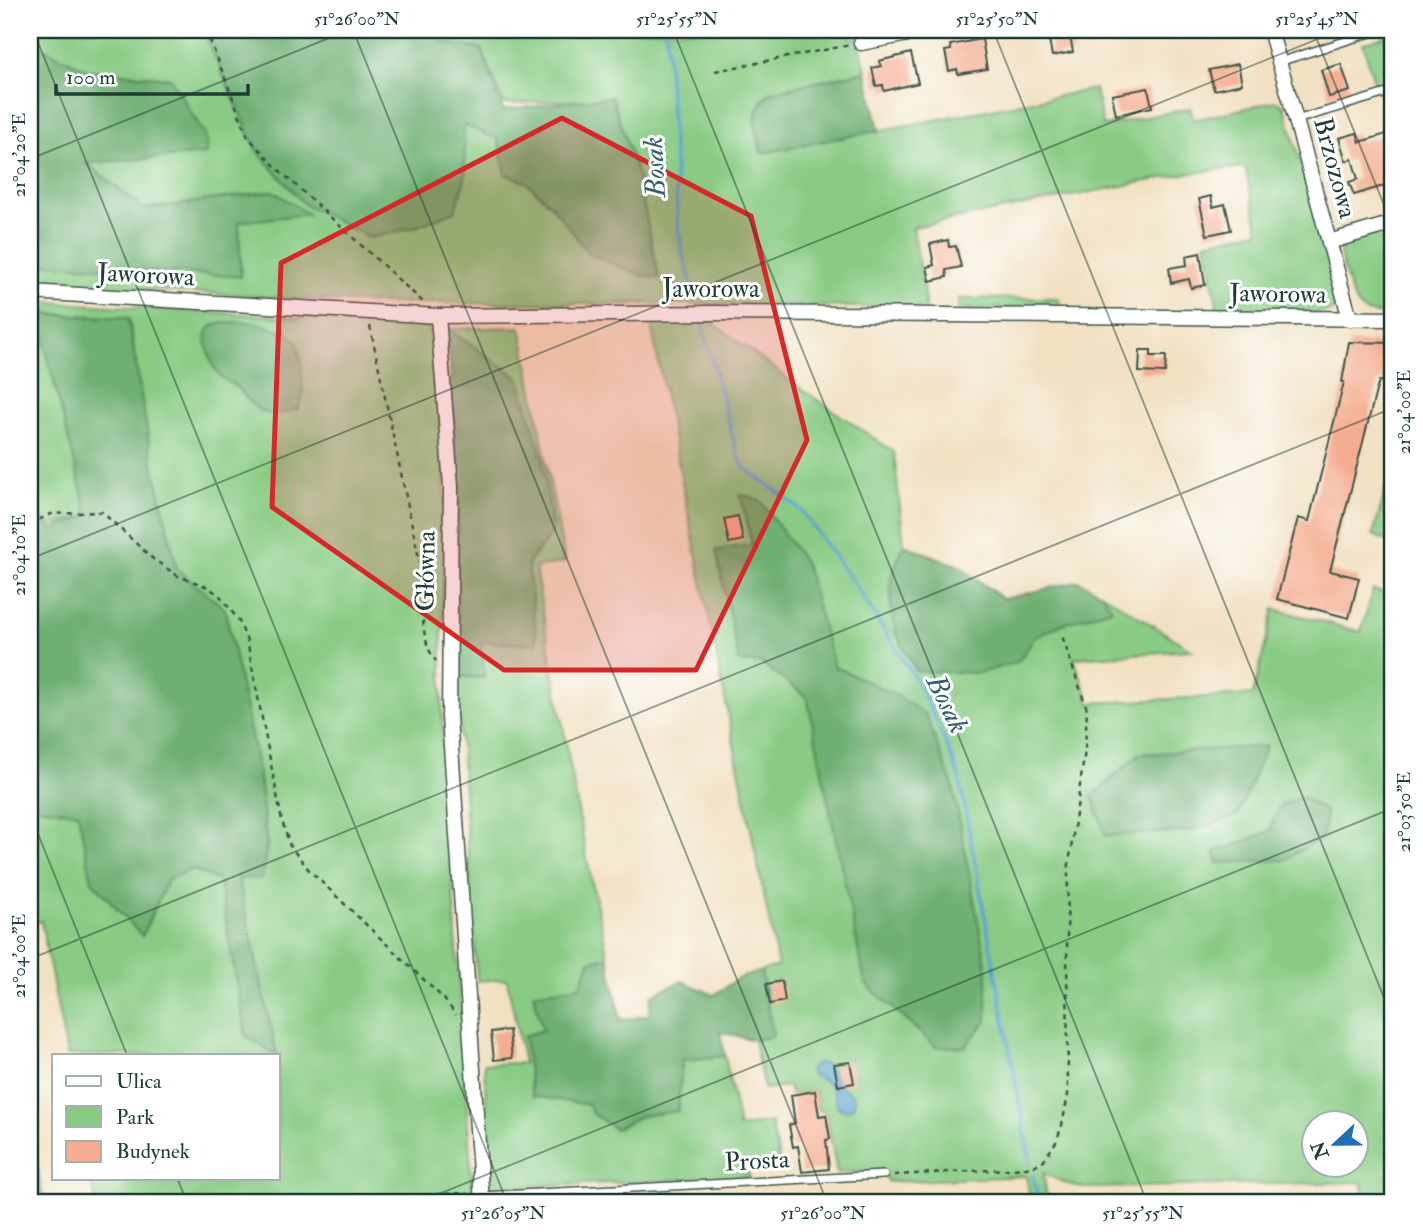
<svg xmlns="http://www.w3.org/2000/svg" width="1423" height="1232" viewBox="0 0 1423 1232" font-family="'IM FELL Double Pica',serif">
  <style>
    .green { fill: #89cb84; stroke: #54845c; stroke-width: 2; fill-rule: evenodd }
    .forest { fill: #6eaf72; stroke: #467653; stroke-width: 2 }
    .water { fill: #57a2cf; stroke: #3b7082; stroke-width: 2 }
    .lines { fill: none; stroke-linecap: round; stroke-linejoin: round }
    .stream { stroke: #57a2cf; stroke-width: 3.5 }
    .building { fill: #f4ad90 }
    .lane-casing { stroke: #3e5549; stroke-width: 10 }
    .street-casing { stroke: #3e5549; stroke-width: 17 }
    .path { stroke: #3e5549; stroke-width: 2.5; stroke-dasharray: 5 5; stroke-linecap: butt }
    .lane { stroke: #fff; stroke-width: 7 }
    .street { stroke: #fff; stroke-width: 14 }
    .marked { fill: #d62828; fill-opacity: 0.2; stroke: #d62828; stroke-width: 5; stroke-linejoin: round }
    .ticks { fill: none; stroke: #1f3d34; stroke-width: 2; stroke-opacity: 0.45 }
    .labels { text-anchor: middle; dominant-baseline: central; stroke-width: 6; stroke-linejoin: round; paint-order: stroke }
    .street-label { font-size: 26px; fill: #1f3d34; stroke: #fff }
    .water-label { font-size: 28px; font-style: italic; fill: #33606a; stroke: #fff }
    .neatline { fill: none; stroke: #1f3d34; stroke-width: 2.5 }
    .ticks-label { font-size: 18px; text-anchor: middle; fill: #1f3d34 }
  </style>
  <rect width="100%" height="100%" fill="#fff"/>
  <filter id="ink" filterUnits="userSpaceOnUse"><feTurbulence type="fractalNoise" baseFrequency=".0143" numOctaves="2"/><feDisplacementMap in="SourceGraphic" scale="14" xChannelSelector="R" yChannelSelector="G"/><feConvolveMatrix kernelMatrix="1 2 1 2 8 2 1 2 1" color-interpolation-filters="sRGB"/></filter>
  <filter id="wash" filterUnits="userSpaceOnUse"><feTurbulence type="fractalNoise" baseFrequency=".00686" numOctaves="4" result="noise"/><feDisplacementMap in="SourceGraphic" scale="28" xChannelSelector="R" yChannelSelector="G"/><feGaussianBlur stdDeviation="1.57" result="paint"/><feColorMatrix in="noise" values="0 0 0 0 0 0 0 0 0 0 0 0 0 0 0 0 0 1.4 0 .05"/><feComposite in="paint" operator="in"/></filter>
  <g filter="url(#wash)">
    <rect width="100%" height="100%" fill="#f1e0c1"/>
    <g class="green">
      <path d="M31,30H203L257,151L370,238L415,227L455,210L465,174L463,125L502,138L506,174L526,182L552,206L612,98L504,104L482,50L441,42L432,30H848L850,39L858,36L866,71L770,92C748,109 756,130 762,153L1095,89L1103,126L1190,108L1194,120L1276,101L1284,105L1339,297L1338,303L1332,311L1320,313L1218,310L1205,242L1259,231L1245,167L1188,173L913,227L925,299V308L694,304L375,303L30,283V233L38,237L36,262L241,276L239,221L306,214L273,191L144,209L85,163L206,137L170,78L88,70L40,47Z"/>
      <polygon points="1393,34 1393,87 1377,92 1363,43"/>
      <path d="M1393,227V314C1384,314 1373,315 1364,311C1351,305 1344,267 1340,253L1341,248L1346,243Z"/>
      <polygon points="1058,298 1061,308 958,309 959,299"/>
      <polygon points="30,301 429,326 443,446 445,493 442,637 442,716 473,1202 96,1202 91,1178 278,1178 278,1055 67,1055 41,921 30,923 30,806 78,812 92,881 142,936 168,879 193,869 219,881 246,1036 276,1055 238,877 267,845 258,769 225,609 177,570 150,452 129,318 37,313 88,516 49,526 30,506"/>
      <path d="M708,319L800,388L894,452L904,545L891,577L1017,662L1035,637L1062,624L1112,609L1101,593L1192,650L1074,658L1090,703L1253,695L1274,609L1361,632L1373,590L1393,595V1202H1364L1362,1182L1085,1188L1068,1184L1043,1173L1048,1202H1031L1026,1176L888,1182L882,1170L837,1173L826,1115L818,1108L815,1091L791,1095L788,1086L764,1089L754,1040L773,1036L761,971L778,966L650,320ZM1314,1124H1356V1166H1314Z"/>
      <polygon points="521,327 565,562 535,568 585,850 608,957 590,961 580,986 590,1105 615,1129 640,1116 678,1111 682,1060 725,1056 739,1128 771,1122 780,1165 747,1167 749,1177 491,1188 484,1064 524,1063 507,979 477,981 456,676 484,678 481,642 537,644 528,564 553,531 542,457 519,378 448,329"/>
      <polygon points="1393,463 1393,544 1373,535"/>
      <polygon points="30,1129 44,1202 30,1202"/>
    </g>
    <g class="forest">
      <polygon points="30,30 31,30 40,47 88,70 170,78 206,137 207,154 86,163 144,209 273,191 308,214 239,222 241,277 36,263 38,238 30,233"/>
      <polygon points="203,30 432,30 441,42 482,49 503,110 612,97 637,173 659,278 643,276 589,254 552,206 526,182 506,174 498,139 464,125 465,180 455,211 415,227 370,238 304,204 257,151"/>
      <path d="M866,71L879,130L762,153C754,124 750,117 770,92Z"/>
      <polygon points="37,314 128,318 152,460 177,569 225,609 258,769 267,845 262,879 238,878 277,1055 246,1036 219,881 193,869 168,879 142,936 92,881 78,813 30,806 30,506 51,529 88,516"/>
      <path d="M232,322L258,323L286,333L297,342L301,360L303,393L299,408C289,412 278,416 267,413C254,410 247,398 239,389C234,384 226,382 221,377C212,368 200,337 211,327C216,323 225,323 232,322Z"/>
      <polygon points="448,329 519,378 542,457 553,531 528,564 537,644 481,642 484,678 456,676 458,501"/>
      <polygon points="740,494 760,500 805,563 834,666 896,695 926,715 953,786 987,969 987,1020 965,1047 936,1047 865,983 807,697 761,663 739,662 716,550 752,545"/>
      <polygon points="904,545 959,566 1003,599 1079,581 1101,593 1112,609 1062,624 1035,637 1018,662 980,673 916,671 896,633 891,608 891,577"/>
      <polygon points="1266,746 1238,815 1192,831 1106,836 1092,796 1139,754"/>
      <polygon points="1303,797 1326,812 1322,838 1284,860 1218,863 1214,852 1241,843 1271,830 1272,822 1281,805"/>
      <polygon points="608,957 621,1020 649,1015 652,995 682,981 714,995 737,979 761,971 773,1036 754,1040 720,1032 725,1056 682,1060 678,1111 640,1116 615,1129 592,1113 589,1105 532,1096 524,1036 543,1030 533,993 580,986 590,961"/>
    </g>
    <path class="water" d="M818,1063L826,1064L837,1081L838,1086H841L854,1096V1106C850,1110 843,1112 838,1107L832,1087L828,1083L811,1074L810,1069Z"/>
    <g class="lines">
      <g class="stream">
        <polyline points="666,30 678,224 682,251 696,300"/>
        <polyline points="702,324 738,456 744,468 782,495 802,511 862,595 919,685 938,725 959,776 1030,1160"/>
        <polyline points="1033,1176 1039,1202"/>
      </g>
    </g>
    <g id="blocks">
      <g class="building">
        <polygon points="1069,31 1073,52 1052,56 1048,34"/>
        <polygon points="982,39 987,69 958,74 957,69 949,71 945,51 951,50 950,45"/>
        <polygon points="911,53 918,83 884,91 883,85 876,86 872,68 881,66 879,61"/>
        <polygon points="1238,64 1242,84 1214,90 1209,70"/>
        <polygon points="1341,64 1350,91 1329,97 1321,70"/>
        <polygon points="1148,88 1152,107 1116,115 1112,95"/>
        <polygon points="1393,132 1393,183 1354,195 1349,182 1358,179 1352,159 1346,161 1339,138 1357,133 1360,142"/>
        <polygon points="1211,196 1213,207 1225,204 1231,230 1207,235 1199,199"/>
        <polygon points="948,240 949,247 956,246 961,267 946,270 947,277 930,281 927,267 934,265 930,244"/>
        <polygon points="1200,253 1205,285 1191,288 1189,279 1171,283 1169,268 1187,265 1186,256"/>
        <polygon points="1349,342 1393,343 1393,381 1379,381 1376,391 1330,571 1359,578 1349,618 1277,599 1298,518 1309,521 1344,382 1342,382"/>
        <polygon points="1140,350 1151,350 1151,356 1166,356 1165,373 1139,372"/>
        <polygon points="738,516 743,540 729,543 724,519"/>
        <polygon points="782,981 785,1001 770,1004 766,984"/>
        <polygon points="509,1030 512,1058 494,1060 491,1032"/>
        <polygon points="850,1062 854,1083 838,1086 834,1064"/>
        <polygon points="815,1091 819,1116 826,1115 830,1139 826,1140 829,1169 802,1172 798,1146 793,1147 789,1125 795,1123 791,1095"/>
      </g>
    </g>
  </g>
  <g filter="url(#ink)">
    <use href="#blocks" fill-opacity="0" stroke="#3e5549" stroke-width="2"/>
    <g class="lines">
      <defs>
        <g id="lane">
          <polyline points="1279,62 1380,30"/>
          <polyline points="1296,120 1393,91"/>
          <polyline points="481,1196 884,1175"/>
        </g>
        <g id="street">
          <polyline points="1270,30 1296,120 1350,319"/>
          <polyline points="861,43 929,30"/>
          <polyline points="1329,242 1393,223"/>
          <polyline points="30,292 438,316 715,313 1393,319"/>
          <polyline points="438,316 451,486 449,717 482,1202"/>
        </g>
      </defs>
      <use href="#lane" class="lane-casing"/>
      <use href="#street" class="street-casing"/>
      <g class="path">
        <polyline points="206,30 248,137 277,168 423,302"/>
        <polyline points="715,71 850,45"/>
        <path d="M370,326L424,582C422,606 420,642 436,661"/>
        <polyline points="30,524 51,514 102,512 153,559 178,576 208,587 220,596 239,621 247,641 282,821 290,846 309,870 444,999 456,1015"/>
        <polyline points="894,1175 1026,1168 1034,1166 1044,1160 1056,1142 1062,1125 1068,1095 1067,939 1068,871 1085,750 1087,709 1061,633"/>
        <polyline points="276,1202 467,1193"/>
      </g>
      <use href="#lane" class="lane"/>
      <use href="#street" class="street"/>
    </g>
  </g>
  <path class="marked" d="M562,118L751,216L807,440L696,670H504L272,507L281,263Z"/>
  <path class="ticks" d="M33,30L507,1202M353,30L827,1202M673,30L1147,1202M993,30L1393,1020M1313,30L1393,227M30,159L349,30M30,559L1340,30M30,814L127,1055M30,959L1393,408M177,1178L187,1202M419,1202L1393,808"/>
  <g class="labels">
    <g class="street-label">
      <text transform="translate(1335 168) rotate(75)">Brzozowa</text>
      <text transform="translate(146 275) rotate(3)">Jaworowa</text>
      <text x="711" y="289">Jaworowa</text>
      <text transform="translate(1278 294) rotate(1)">Jaworowa</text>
      <text transform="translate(426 571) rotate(-89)">Główna</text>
      <text transform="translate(757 1161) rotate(-3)">Prosta</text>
    </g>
    <g class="water-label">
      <text transform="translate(655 167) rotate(-93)">Bosak</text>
      <text transform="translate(947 704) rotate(64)">Bosak</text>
    </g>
  </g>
  <rect width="1423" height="1232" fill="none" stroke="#fff" stroke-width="77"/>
  <rect x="52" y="1054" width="228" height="126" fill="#ffffff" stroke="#a5b1ae" stroke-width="2"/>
  <rect x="66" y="1076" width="35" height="10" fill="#ffffff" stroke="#a5b1ae" stroke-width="2"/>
  <text x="116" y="1088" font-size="21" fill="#1f3d34">Ulica</text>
  <rect x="66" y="1106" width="35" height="21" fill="#89cb84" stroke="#a5b1ae" stroke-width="2"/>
  <text x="116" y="1124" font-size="21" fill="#1f3d34">Park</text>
  <rect x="66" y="1141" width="35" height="21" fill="#f4ad90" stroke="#a5b1ae" stroke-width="2"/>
  <text x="116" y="1158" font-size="21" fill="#1f3d34">Budynek</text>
  <g transform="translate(1335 1144) rotate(248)"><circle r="33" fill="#ffffff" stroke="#a5b1ae" stroke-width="2"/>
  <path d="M0-5L12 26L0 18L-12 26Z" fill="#1f6fb2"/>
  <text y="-10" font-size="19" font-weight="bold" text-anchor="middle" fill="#1f3d34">N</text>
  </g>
  <path d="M56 84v10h192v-10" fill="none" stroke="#1f3d34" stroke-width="3.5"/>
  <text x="66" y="84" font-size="21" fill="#1f3d34" stroke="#ffffff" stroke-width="5" paint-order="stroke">100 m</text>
  <rect x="38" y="38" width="1346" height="1156" class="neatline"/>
  <g class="ticks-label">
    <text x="357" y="25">51°26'00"N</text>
    <text x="677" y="25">51°25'55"N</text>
    <text x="997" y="25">51°25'50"N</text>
    <text x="1317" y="25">51°25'45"N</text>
    <text transform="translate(19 155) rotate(-90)" y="6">21°04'20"E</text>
    <text transform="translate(1404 412) rotate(-90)" y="6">21°04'00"E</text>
    <text transform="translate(19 555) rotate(-90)" y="6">21°04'10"E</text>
    <text transform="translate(1404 812) rotate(-90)" y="6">21°03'50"E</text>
    <text transform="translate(19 956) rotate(-90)" y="6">21°04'00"E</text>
    <text x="503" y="1219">51°26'05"N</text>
    <text x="823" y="1219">51°26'00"N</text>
    <text x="1143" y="1219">51°25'55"N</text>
  </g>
</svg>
